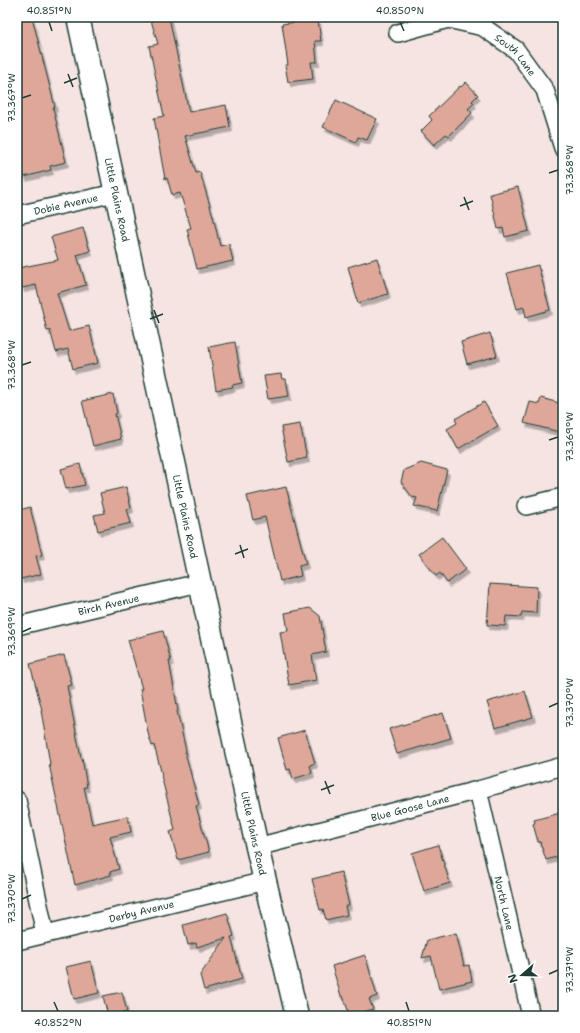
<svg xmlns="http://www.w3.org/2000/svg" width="580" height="1033" viewBox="0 0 580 1033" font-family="'Shantell Sans',sans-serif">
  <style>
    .building { fill: #dfa69a; stroke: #1f3d34; filter: url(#shadow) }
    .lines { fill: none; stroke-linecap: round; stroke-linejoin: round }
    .minor-casing { stroke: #1f3d34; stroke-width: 20 }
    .tertiary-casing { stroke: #1f3d34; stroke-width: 25 }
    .minor { stroke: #fff; stroke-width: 17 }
    .tertiary { stroke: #fff; stroke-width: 22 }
    .ticks { fill: none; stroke: #1f3d34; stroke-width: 1.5 }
    .labels { text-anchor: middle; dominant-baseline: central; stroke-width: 3; stroke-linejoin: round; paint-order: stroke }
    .street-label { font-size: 10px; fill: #1f3d34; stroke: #fff }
    .neatline { fill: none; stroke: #1f3d34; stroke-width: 1.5 }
    .ticks-label { font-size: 10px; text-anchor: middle; fill: #1f3d34 }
  </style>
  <defs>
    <filter id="shadow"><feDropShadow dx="2.5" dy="4.5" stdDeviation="0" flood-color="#0004"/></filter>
  </defs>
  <rect width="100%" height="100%" fill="#f5e4e1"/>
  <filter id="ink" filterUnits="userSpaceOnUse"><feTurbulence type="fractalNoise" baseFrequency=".025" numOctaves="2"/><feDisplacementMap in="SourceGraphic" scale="8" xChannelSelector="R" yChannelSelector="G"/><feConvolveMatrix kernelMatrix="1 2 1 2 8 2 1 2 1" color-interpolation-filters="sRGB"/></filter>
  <g filter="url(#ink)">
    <g class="building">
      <polygon points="17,17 32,17 55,107 53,108 66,162 50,166 51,170 24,177 20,162 17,163"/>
      <polygon points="150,17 169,17 189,112 226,105 230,127 185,136 196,173 200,172 213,216 220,246 229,244 233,261 197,269 187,229 191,228 180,193 172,195 167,178 165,179 154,118 164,116 149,46 158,44"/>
      <polygon points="318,19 321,41 315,41 317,62 311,62 313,79 288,82 285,65 288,65 282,24"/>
      <polygon points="466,82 478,95 472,101 474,103 468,109 472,113 449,136 446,134 434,145 421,131 432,120 429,116 460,86 461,87"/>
      <polygon points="336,100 377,119 367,140 358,137 356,142 323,127"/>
      <polygon points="518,187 529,231 505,237 503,228 498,229 490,194"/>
      <polygon points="83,228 90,251 77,255 86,285 57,293 69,331 89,326 98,363 73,369 68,349 56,352 50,330 47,331 36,285 22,288 18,268 58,260 51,237"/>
      <polygon points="377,258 388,294 358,303 348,267"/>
      <polygon points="538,265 550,310 526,317 524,307 517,309 507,273"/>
      <polygon points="490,333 497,356 467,364 461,342"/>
      <polygon points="235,342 242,383 232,385 233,387 216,390 209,347"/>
      <polygon points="281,374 282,379 286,379 289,396 268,399 264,376"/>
      <polygon points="113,394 117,413 115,414 121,439 93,446 82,401"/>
      <polygon points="541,398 563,404 563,433 524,423 530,402 539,404"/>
      <polygon points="484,402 498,426 458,449 447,429 457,423 455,419"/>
      <polygon points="300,424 307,458 288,462 281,427"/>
      <polygon points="421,463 447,470 437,511 414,506 417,498 412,497 401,482 404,470"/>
      <polygon points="80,464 85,485 66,489 61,469"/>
      <polygon points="126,487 131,508 127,509 131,523 98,531 94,515 105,513 100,493"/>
      <polygon points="286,487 306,564 299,566 301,576 280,581 265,517 253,520 247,496"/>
      <polygon points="30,507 42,555 36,556 41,574 21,579 17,565 17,511"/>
      <polygon points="442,537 466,569 447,583 440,573 436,576 419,554"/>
      <polygon points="490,584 537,587 536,613 522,612 521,617 506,616 505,626 487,625"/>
      <polygon points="310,608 320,616 326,652 312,655 316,680 289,685 280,632 288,631 285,613"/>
      <polygon points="163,631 171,661 169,661 178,711 177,711 186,751 185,752 199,805 196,806 209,852 178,860 170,832 175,830 161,775 162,775 154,745 152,746 148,733 140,689 142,689 128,640"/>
      <polygon points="64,655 72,685 67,686 81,758 82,758 87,787 84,787 92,824 128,816 131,832 110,837 119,869 110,872 111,875 75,885 49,764 50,764 41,710 42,710 30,664"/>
      <polygon points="525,691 533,717 495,728 487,702"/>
      <polygon points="443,713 451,738 397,754 389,729"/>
      <polygon points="305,730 315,763 310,765 312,773 293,779 290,769 287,770 278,738"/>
      <polygon points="560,813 563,825 563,855 546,860 540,842 538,842 533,824 535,823 534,820"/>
      <polygon points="438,845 450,883 424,891 412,853"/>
      <polygon points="341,872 349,905 345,906 347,915 326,920 323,909 320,910 312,879"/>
      <polygon points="227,913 234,936 231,937 242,979 204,990 200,975 226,938 197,947 196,943 188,945 183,925"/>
      <polygon points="456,933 464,966 469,965 472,981 439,989 431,956 422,958 427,940"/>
      <polygon points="365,955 377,996 369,999 373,1009 350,1016 343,996 341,996 332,966"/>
      <polygon points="91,961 99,993 74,999 66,967"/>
      <polygon points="122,992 127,1012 108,1016 103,996"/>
    </g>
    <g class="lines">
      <defs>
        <g id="minor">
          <path id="s1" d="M398,33L448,19L483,27L516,50L545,90L563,148"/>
          <path id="s2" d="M17,215L115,193"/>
          <polyline points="526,506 563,497"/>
          <path id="s3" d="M17,626L199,583"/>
          <path id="s4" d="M478,790L531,1016"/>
          <polyline points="17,800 45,934"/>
          <path id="s5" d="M257,847L478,790L563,766"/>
          <path id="s6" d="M17,941L265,881"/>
        </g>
        <g id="tertiary">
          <path id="s7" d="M78,17L257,847L297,1016"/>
        </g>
      </defs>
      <use href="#minor" class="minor-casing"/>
      <use href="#tertiary" class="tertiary-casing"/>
      <use href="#minor" class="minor"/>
      <use href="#tertiary" class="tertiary"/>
    </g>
  </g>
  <path class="ticks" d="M49,22L52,31M400,22L404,31M68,74L73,87M64,83L77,78M22,98L31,95M549,173L558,170M464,197L469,210M460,206L473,201M154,310L159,323M150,319L163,314M22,365L31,362M549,440L558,437M240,545L244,558M235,554L248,549M22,632L31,628M549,707L558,703M325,781L330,794M321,790L334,785M22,899L31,895M549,974L558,970M54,1002L58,1011M406,1002L409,1011"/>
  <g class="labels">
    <g class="street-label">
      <text stroke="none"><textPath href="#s1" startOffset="131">South Lane</textPath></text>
      <text stroke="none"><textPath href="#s7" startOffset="187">Little Plains Road</textPath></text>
      <text stroke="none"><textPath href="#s2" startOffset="50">Dobie Avenue</textPath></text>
      <text stroke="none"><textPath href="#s7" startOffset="511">Little Plains Road</textPath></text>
      <text stroke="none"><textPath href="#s3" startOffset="94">Birch Avenue</textPath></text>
      <text stroke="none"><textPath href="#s5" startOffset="158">Blue Goose Lane</textPath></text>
      <text stroke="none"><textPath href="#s7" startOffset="835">Little Plains Road</textPath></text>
      <text stroke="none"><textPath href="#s4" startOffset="116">North Lane</textPath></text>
      <text stroke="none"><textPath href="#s6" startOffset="128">Derby Avenue</textPath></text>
    </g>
  </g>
  <rect width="580" height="1033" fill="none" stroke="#fff" stroke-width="44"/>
  <g transform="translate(522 975) rotate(250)" stroke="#ffffff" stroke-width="3" paint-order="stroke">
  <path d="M0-3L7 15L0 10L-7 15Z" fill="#1f3d34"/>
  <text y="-6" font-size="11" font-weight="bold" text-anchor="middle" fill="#1f3d34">N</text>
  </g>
  <rect x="22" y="22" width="536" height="989" class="neatline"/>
  <g class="ticks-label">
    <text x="49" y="14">40.851°N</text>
    <text x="400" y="14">40.850°N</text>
    <text transform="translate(11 98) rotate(-90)" y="4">73.367°W</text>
    <text transform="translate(569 170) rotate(-90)" y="4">73.368°W</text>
    <text transform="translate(11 365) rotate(-90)" y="4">73.368°W</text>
    <text transform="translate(569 437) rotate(-90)" y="4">73.369°W</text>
    <text transform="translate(11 632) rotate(-90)" y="4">73.369°W</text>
    <text transform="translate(569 703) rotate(-90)" y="4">73.370°W</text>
    <text transform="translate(11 899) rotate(-90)" y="4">73.370°W</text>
    <text transform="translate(569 970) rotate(-90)" y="4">73.371°W</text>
    <text x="58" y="1026">40.852°N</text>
    <text x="409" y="1026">40.851°N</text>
  </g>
</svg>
